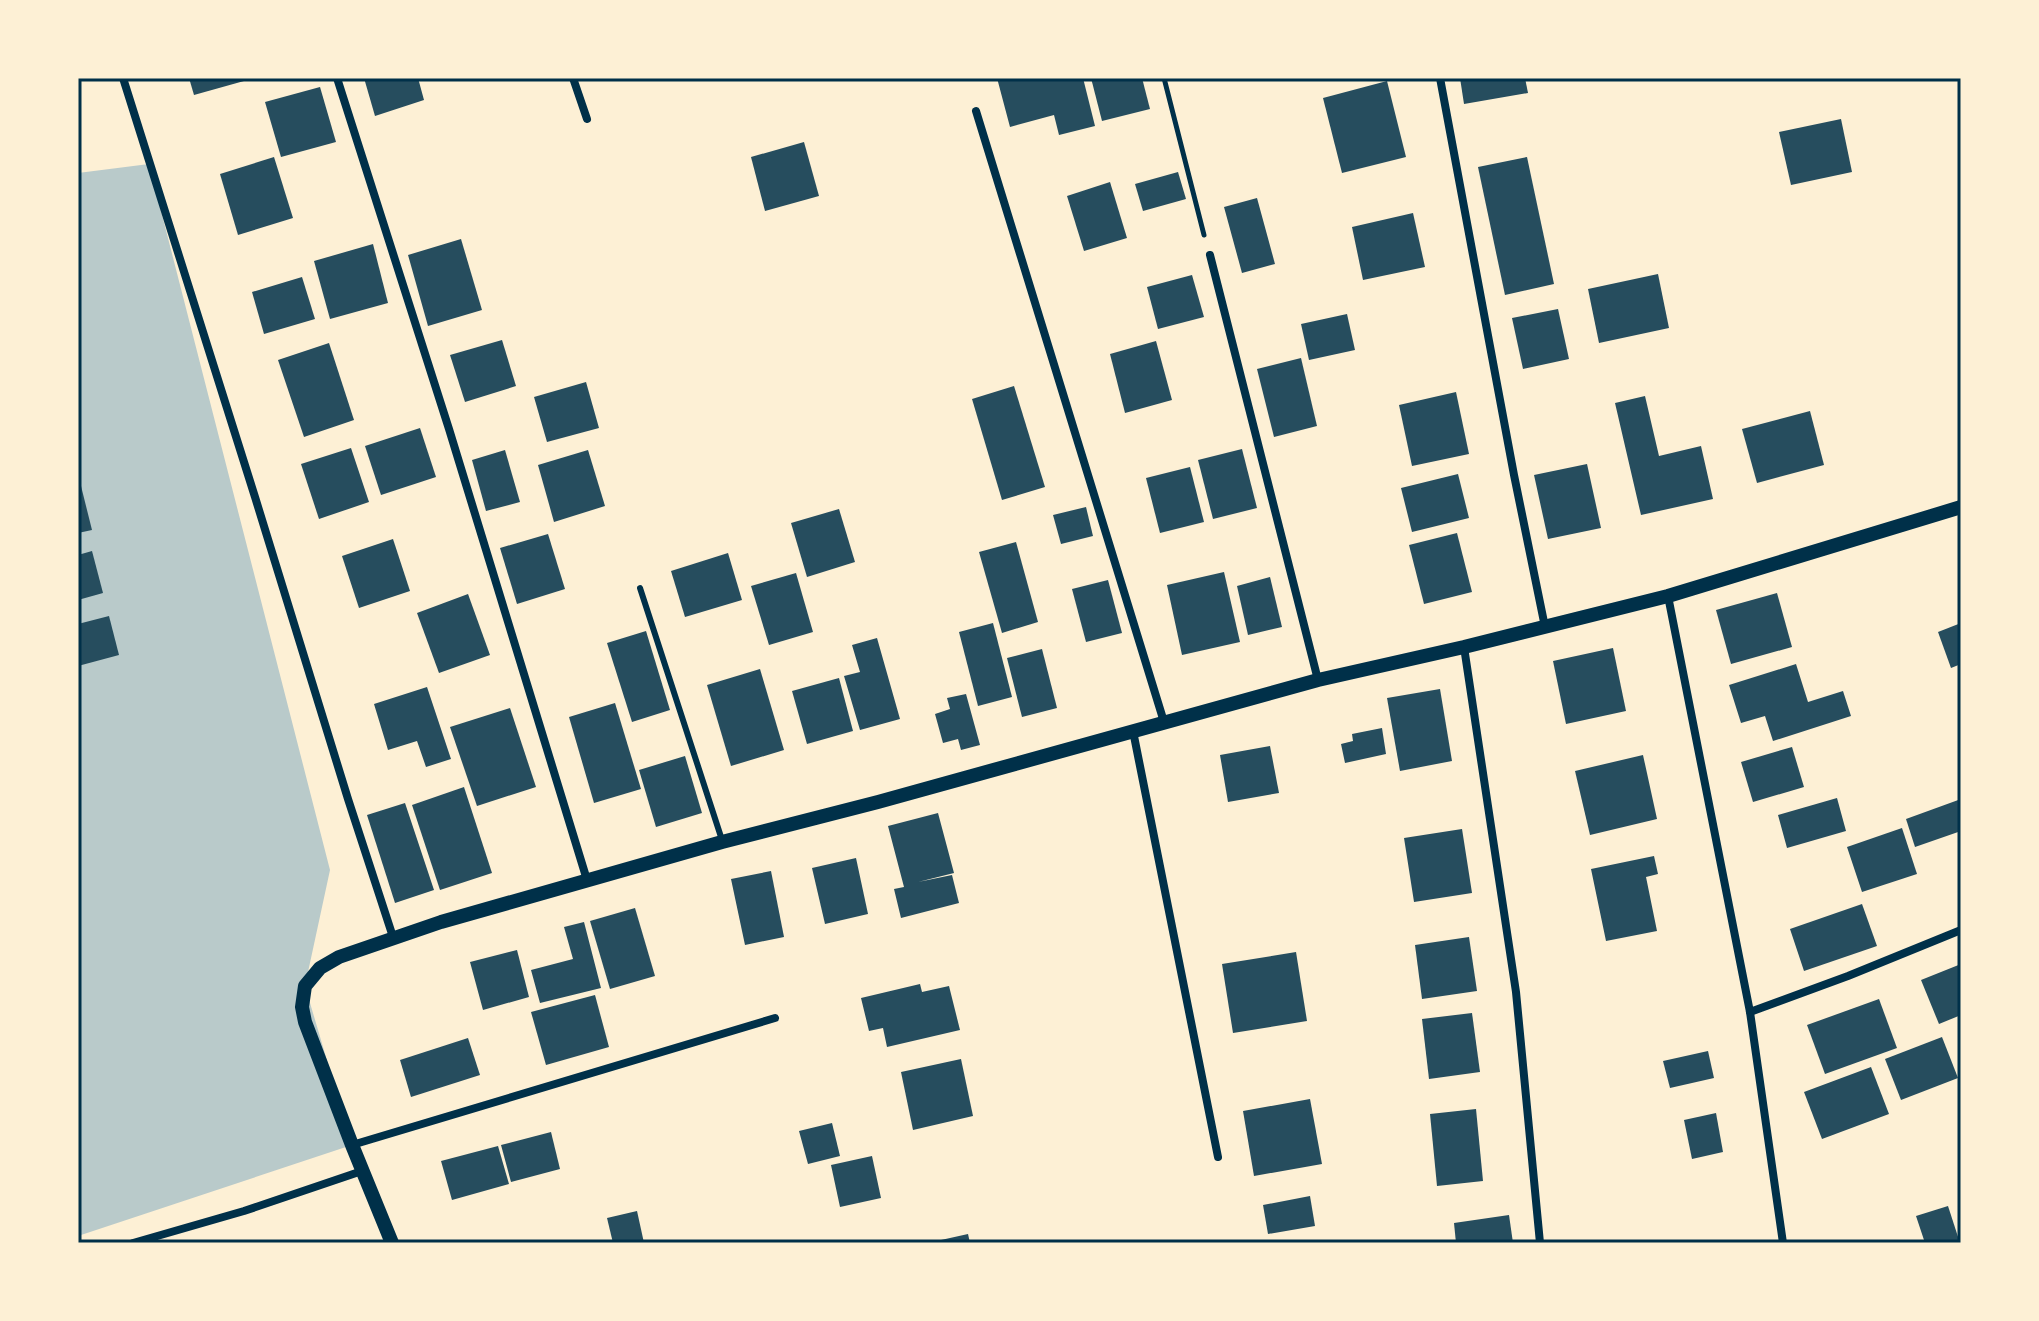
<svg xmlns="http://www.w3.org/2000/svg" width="2039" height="1321" viewBox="0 0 2039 1321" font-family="'DejaVu Sans',sans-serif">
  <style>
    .green { fill: #b9caca }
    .building { fill: #264d5e }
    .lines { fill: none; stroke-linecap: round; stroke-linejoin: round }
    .path { stroke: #003049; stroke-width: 5 }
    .service { stroke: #003049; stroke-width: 6 }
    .minor { stroke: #003049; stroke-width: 8 }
    .tertiary { stroke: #003049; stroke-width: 14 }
    .neatline { fill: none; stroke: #003049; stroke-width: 3 }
  </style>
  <rect width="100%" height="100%" fill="#fdf0d5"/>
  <polygon class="green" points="149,164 330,870 305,986 352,1145 78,1236 78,173"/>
  <g class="building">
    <polygon points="189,78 243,78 244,81 194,95"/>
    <polygon points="364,78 418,78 424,100 375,116"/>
    <polygon points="997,78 1083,78 1095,126 1059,135 1054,115 1010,127"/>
    <polygon points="1091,78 1142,78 1150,109 1102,121"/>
    <polygon points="1460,78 1525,78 1528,93 1464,104"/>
    <polygon points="1387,81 1406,157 1342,173 1323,98"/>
    <polygon points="320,87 336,142 281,157 265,102"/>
    <polygon points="1841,119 1852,172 1791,185 1779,132"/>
    <polygon points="804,142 819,196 765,211 751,157"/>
    <polygon points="274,157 293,218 238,235 220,174"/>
    <polygon points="1527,157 1554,284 1505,295 1478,167"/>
    <polygon points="1178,172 1186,199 1143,211 1135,184"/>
    <polygon points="1110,182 1127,238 1084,251 1067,196"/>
    <polygon points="1257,198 1275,264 1242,273 1224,207"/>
    <polygon points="1413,213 1425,267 1363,280 1352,227"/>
    <polygon points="461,239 482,310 428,326 408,255"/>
    <polygon points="373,244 388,303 330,319 314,261"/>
    <polygon points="1658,274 1669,328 1599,343 1588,289"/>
    <polygon points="1192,275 1204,317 1158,329 1147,287"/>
    <polygon points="302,277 315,319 264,334 252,292"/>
    <polygon points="1558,309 1569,359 1523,369 1512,318"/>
    <polygon points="1347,314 1355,350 1309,360 1301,324"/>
    <polygon points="502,340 516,386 465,402 450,355"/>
    <polygon points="1156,341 1172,400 1125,413 1110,354"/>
    <polygon points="329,343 354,420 304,437 278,360"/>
    <polygon points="1301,358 1317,426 1274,437 1257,369"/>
    <polygon points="586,382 599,428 547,442 534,397"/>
    <polygon points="1014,386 1045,487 1002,500 972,399"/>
    <polygon points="1456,392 1469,454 1412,466 1399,405"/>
    <polygon points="1645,396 1659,456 1701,446 1713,499 1641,515 1615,403"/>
    <polygon points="1810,411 1824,465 1757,483 1742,429"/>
    <polygon points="420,428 436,477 381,495 365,446"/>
    <polygon points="351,448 369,502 319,519 301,464"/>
    <polygon points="1242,449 1257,508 1213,519 1198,460"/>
    <polygon points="505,450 520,502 486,511 472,460"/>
    <polygon points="588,450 605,506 554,522 538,465"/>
    <polygon points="1587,464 1601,528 1548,539 1534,475"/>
    <polygon points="1190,467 1204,522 1160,533 1146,478"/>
    <polygon points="1458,474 1469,518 1412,532 1401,488"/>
    <polygon points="79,478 92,530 78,533 78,479"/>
    <polygon points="1086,507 1093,536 1061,544 1053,515"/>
    <polygon points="839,509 855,562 807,577 791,523"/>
    <polygon points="1457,533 1472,592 1424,604 1409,545"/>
    <polygon points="548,534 565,589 517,604 500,548"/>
    <polygon points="393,539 410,591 359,608 342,556"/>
    <polygon points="1016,542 1038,622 1002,633 979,552"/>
    <polygon points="92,551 103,593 78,600 78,555"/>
    <polygon points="728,553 742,600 685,617 671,571"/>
    <polygon points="1224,572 1240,642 1182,655 1167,585"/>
    <polygon points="796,573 813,632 769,645 751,586"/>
    <polygon points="1270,577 1282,627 1248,635 1237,586"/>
    <polygon points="1108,580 1122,633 1086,642 1072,589"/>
    <polygon points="1777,593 1792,647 1731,664 1716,610"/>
    <polygon points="468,594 490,655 439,673 417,613"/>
    <polygon points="109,616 119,655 78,666 78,624"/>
    <polygon points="993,623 1012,697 978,706 959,632"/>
    <polygon points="1961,623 1961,664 1951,668 1938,632"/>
    <polygon points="646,631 670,710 632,722 607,643"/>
    <polygon points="877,638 900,719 860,730 844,676 860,672 852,645"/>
    <polygon points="1613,648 1626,711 1566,724 1553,661"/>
    <polygon points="1042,649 1057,708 1022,717 1007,658"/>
    <polygon points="1796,664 1808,702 1843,691 1851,716 1773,741 1765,716 1741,723 1729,685"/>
    <polygon points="760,669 784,750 731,766 707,685"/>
    <polygon points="839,678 853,731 807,744 792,691"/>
    <polygon points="427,687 451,759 426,767 417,741 388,750 374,704"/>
    <polygon points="1440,689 1452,761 1400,771 1387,698"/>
    <polygon points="966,694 980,745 961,750 958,739 943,743 935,714 950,709 947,698"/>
    <polygon points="615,703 641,789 594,803 569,717"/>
    <polygon points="510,708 536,787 477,806 450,727"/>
    <polygon points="1382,728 1386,754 1345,763 1341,744 1353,741 1352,734"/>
    <polygon points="1270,746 1279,793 1228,802 1220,755"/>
    <polygon points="1792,747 1804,787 1753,802 1741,762"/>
    <polygon points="1643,755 1657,819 1590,835 1575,771"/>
    <polygon points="685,756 702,813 656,827 639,770"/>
    <polygon points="464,787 492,873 440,890 412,805"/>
    <polygon points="1837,798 1846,831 1787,848 1778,815"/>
    <polygon points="1961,799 1961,831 1915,847 1906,819"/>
    <polygon points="405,803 434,890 395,903 367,815"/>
    <polygon points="938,813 954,873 918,882 952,875 959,903 901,918 894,889 904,887 888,826"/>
    <polygon points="1902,828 1917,874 1862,892 1847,847"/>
    <polygon points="1462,829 1472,893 1414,902 1404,838"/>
    <polygon points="1654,856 1658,874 1646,877 1657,931 1606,941 1591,869"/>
    <polygon points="856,858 868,914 825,924 812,868"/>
    <polygon points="771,871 784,937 745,945 731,879"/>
    <polygon points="1862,904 1877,946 1804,971 1790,929"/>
    <polygon points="635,908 655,976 610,989 590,921"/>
    <polygon points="584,922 601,988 540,1003 531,970 573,959 564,927"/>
    <polygon points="1469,937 1477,991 1422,999 1415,945"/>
    <polygon points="517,950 529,997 483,1010 470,962"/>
    <polygon points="1296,952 1307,1021 1233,1033 1222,964"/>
    <polygon points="1961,964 1961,1015 1939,1024 1921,980"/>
    <polygon points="920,984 922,992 949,986 960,1030 887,1047 883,1028 869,1031 861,998"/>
    <polygon points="595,995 609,1047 546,1065 531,1012"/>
    <polygon points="1879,999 1897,1048 1825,1074 1807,1025"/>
    <polygon points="1472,1013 1480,1072 1429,1079 1422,1019"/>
    <polygon points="1942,1037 1958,1078 1901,1100 1885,1059"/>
    <polygon points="468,1038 480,1075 411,1097 400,1060"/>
    <polygon points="1708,1051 1714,1078 1670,1088 1663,1061"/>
    <polygon points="961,1059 973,1116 913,1130 901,1072"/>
    <polygon points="1871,1067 1889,1114 1822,1139 1804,1092"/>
    <polygon points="1310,1099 1322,1164 1254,1176 1243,1111"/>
    <polygon points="1476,1109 1483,1181 1437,1186 1430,1114"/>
    <polygon points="1716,1113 1723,1152 1692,1159 1684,1120"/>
    <polygon points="832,1123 840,1156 808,1164 799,1131"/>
    <polygon points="551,1132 560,1169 511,1182 501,1145"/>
    <polygon points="498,1146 509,1184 452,1200 441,1161"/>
    <polygon points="872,1156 881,1198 840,1207 831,1165"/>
    <polygon points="1310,1196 1315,1226 1268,1234 1263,1205"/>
    <polygon points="1948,1206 1960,1243 1925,1243 1916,1216"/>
    <polygon points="637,1211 644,1243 613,1243 607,1218"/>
    <polygon points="1509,1215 1513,1243 1456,1243 1454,1223"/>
    <polygon points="968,1234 970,1243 932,1243 932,1242"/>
  </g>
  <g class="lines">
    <polyline class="path" points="1164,78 1204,235"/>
    <polyline class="service" points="640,588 722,840"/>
    <g class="minor">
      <polyline points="123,78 255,497 348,799 393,937"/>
      <polyline points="337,78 449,429 587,880"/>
      <polyline points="573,78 587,119"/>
      <polyline points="1440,78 1514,475 1545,627"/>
      <polyline points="976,111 1164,722"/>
      <polyline points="1210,255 1318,680"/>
      <polyline points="1668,596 1750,1012 1783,1243"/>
      <polyline points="1464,647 1516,992 1540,1243"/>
      <polyline points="1133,731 1218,1157"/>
      <polyline points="1750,1012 1848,976 1961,930"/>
      <polyline points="352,1145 775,1018"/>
      <polyline points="133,1243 244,1211 362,1171"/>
    </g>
    <polyline class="tertiary" points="392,1243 352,1145 305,1022 302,1007 305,986 320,968 339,957 441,922 722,842 878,802 1318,680 1464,647 1668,596 1961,507"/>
  </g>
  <rect width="2039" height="1321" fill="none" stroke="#fdf0d5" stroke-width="160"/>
  <rect x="80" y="80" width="1879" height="1161" class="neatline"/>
</svg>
